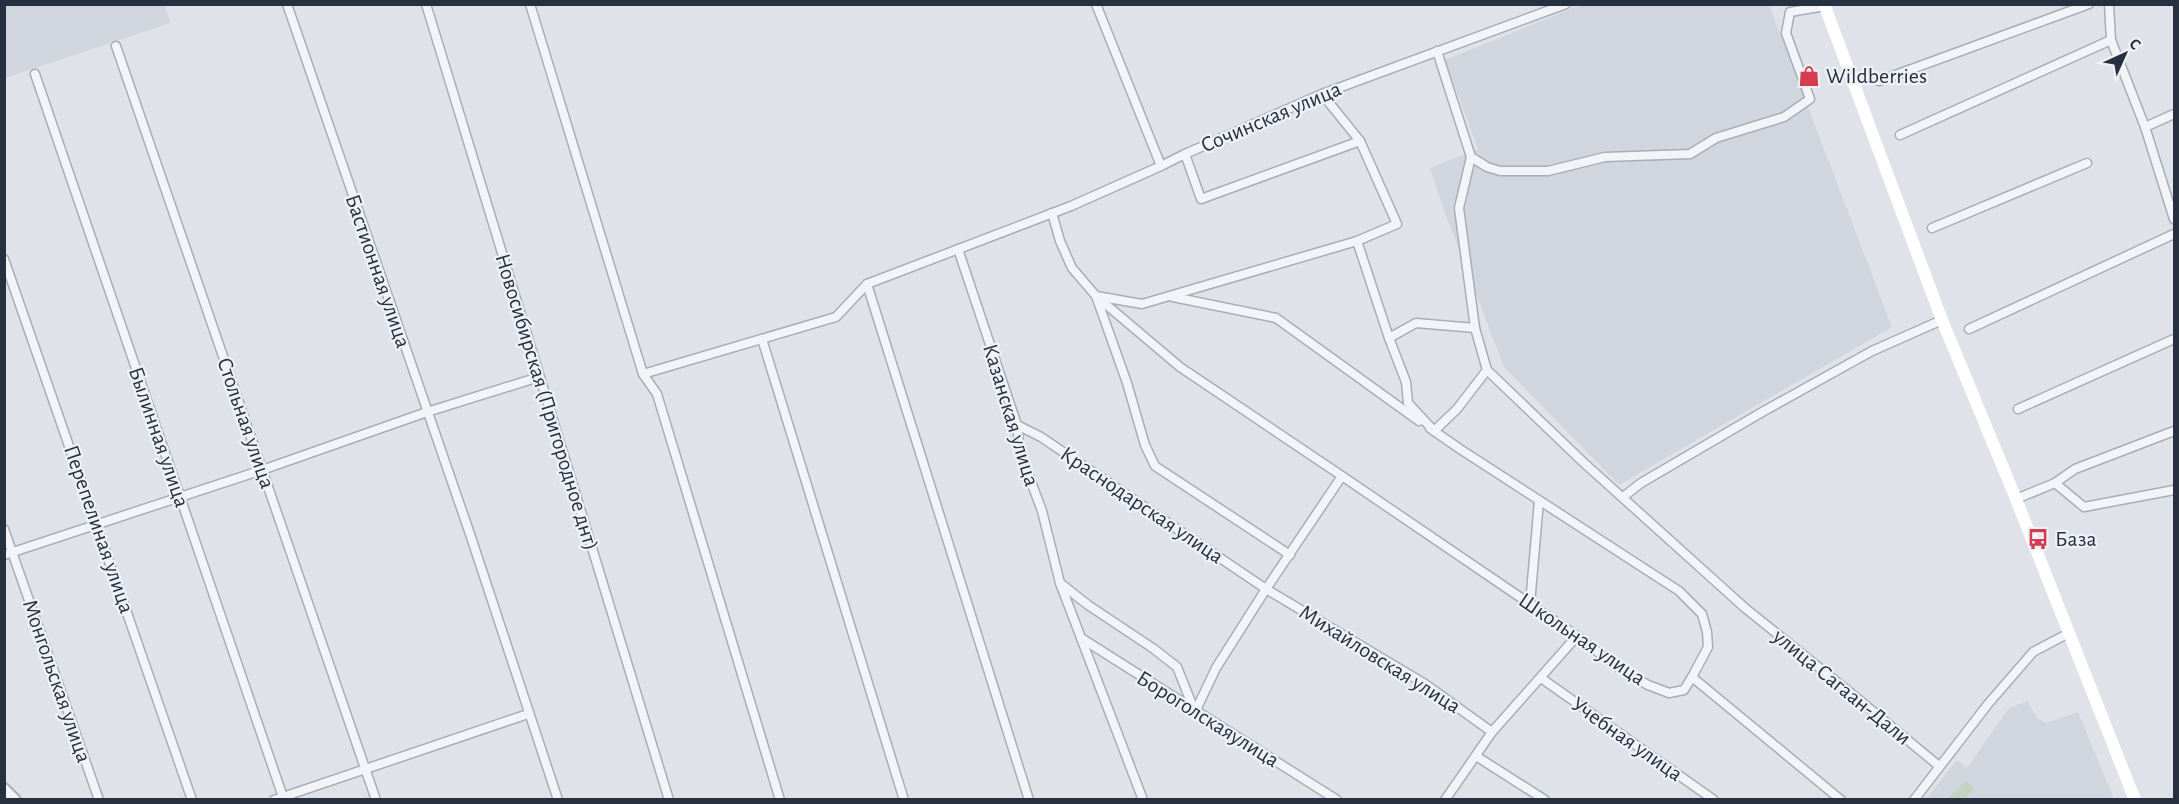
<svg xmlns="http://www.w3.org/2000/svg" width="2179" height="804" viewBox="0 0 2179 804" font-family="'Alegreya Sans',sans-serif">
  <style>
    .built { fill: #d1d5de }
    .green { fill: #c4d3bf }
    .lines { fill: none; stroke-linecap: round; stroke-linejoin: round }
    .minor-casing { stroke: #a8adb7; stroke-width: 11 }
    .tertiary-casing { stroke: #a8adb7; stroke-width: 14 }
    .minor { stroke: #f2f4f7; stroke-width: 8 }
    .tertiary { stroke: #f2f4f7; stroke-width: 10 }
    .secondary { stroke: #fff; stroke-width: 12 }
    .labels { text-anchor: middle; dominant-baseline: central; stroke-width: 4.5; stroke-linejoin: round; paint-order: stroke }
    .poi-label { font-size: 22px; fill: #273041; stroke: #eef2f6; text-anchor: start }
    .street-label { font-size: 22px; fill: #273041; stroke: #eef2f6 }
  </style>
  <rect width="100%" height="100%" fill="#dfe3e9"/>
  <g class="built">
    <polygon points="4,5 165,5 170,23 5,78"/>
    <polygon points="1581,5 1769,5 1892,327 1619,485 1504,367 1445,213 1430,168 1478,149 1445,60"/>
    <polygon points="2028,701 2036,717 2046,723 2078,712 2114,799 1925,800 1957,760 1967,768 2009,708"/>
  </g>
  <polygon class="green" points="1966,781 1974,789 1964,799 1947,799"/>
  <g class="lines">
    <defs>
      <g id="minor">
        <polyline points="287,4 471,537 558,800"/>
        <polyline points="426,4 669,800"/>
        <polyline points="530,4 643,374 657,394 780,800"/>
        <polyline points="1096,4 1161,166"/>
        <polyline points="2109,4 2111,40 2145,127 2174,219"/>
        <polyline points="116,46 376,800"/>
        <polyline points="1437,51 1471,157 1487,167 1500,171 1548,171 1605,157 1690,154 1716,138 1784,117 1810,99 1786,33 1790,12 1825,6"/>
        <polyline points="35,74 284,800"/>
        <polyline points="1879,81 2089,4"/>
        <polyline points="2145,127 2174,114"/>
        <polyline points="1900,135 2111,40"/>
        <polyline points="1360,141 1201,199 1185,154 1322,94 1566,4"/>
        <polyline points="1471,157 1459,208 1475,328 1487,370 1583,462 1745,608 1852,694 1939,766"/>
        <polyline points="1052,213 1060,241 1072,268 1096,296 1127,383 1145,445 1155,466 1290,555"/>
        <polyline points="1932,228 2087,163"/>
        <polyline points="1357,241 1389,338 1406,382 1408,403 1434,431 1460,449 1679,591 1702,614 1707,632 1708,647 1692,677"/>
        <polyline points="958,249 1017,425 1020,452 1042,511 1060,583 1143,800"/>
        <polyline points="4,259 192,800"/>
        <polyline points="867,284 1029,800"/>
        <polyline points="1096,296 1180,367 1342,476 1266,589 1216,668 1195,712"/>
        <polyline points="1096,296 1142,304 1357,241 1397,224 1360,141 1322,94"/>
        <polyline points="1173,297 1276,318 1419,421"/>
        <polyline points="1969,329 2174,234"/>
        <polyline points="1389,338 1416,323 1475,328"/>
        <polyline points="762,339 904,800"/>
        <polyline points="643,374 836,317 867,284 1071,206 1161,166 1185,154"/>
        <polyline points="2018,409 2174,339"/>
        <polyline points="1017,425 1041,437 1266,589 1425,684 1492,732"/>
        <polyline points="1430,428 1434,431 1457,409 1487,370"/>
        <polyline points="1342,476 1577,636 1620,669 1648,685 1669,693 1684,690 1692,677 1841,800"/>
        <polyline points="2055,483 2084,507 2174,490"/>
        <polyline points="1623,497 1641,483 1764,411 1872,351 1942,320"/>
        <polyline points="2016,499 2055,483 2075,469 2174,431"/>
        <polyline points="4,529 99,800"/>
        <polyline points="4,555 262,470 427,412 539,377"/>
        <polyline points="1060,583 1088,605 1154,649 1177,667 1195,712"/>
        <polyline points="1530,604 1539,501"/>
        <polyline points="1081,638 1337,800"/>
        <polyline points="1541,678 1714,800"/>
        <polyline points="1476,756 1545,800"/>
        <polyline points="274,800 528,714"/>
        <polyline points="1445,800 1492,732 1577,636"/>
        <polyline points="1914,800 1988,704 2033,652 2069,633"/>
      </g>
      <polyline id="tertiary" points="4,789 15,800"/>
    </defs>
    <use href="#minor" class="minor-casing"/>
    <use href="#tertiary" class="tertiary-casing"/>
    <use href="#minor" class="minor"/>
    <use href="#tertiary" class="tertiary"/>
    <polyline class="secondary" points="1824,4 1942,320 2016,499 2135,800"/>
  </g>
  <defs>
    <symbol id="shop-bare" viewBox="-9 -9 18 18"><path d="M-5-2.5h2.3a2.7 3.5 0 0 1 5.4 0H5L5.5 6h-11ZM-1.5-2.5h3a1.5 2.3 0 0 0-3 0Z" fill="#d63c4f" stroke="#eef2f6" stroke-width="2.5" paint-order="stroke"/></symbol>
    <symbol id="bus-bare" viewBox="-9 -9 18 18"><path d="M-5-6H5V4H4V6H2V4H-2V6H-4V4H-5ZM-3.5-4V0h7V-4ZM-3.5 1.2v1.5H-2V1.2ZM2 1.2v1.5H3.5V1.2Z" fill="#d63c4f" stroke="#eef2f6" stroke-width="2.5" paint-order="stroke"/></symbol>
  </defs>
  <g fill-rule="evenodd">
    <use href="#shop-bare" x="1794" y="61" width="30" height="30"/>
    <use href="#bus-bare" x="2023" y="524" width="30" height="30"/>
  </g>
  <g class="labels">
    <g class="poi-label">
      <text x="1826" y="76">Wildberries</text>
      <text x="2055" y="539">База</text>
    </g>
    <g class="street-label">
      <text transform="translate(1271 117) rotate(-23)">Сочинская улица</text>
      <text transform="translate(378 271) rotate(71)">Бастионная улица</text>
      <text transform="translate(547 402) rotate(73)">Новосибирская (Пригородное днт)</text>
      <text transform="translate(1011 415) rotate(73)">Казанская улица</text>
      <text transform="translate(246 423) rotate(71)">Стольная улица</text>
      <text transform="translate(159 437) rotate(71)">Былинная улица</text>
      <text transform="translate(1142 505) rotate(34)">Краснодарская улица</text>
      <text transform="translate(99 529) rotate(71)">Перепелиная улица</text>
      <text transform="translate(1582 639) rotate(34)">Школьная улица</text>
      <text transform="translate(1380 659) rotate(32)">Михайловская улица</text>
      <text transform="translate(57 681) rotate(71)">Монгольская улица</text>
      <text transform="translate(1842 687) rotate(39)">улица Сагаан-Дали</text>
      <text transform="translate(1208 719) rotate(32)">Бороголскаяулица</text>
      <text transform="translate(1627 739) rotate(35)">Учебная улица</text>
    </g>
  </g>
  <rect width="2179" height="804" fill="none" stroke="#273041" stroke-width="12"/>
  <g transform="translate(2125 54) rotate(45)" stroke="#eef2f6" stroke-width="4.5" paint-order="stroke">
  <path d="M0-4.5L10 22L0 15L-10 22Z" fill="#273041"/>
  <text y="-9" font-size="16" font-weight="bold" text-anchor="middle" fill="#273041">С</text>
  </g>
</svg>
